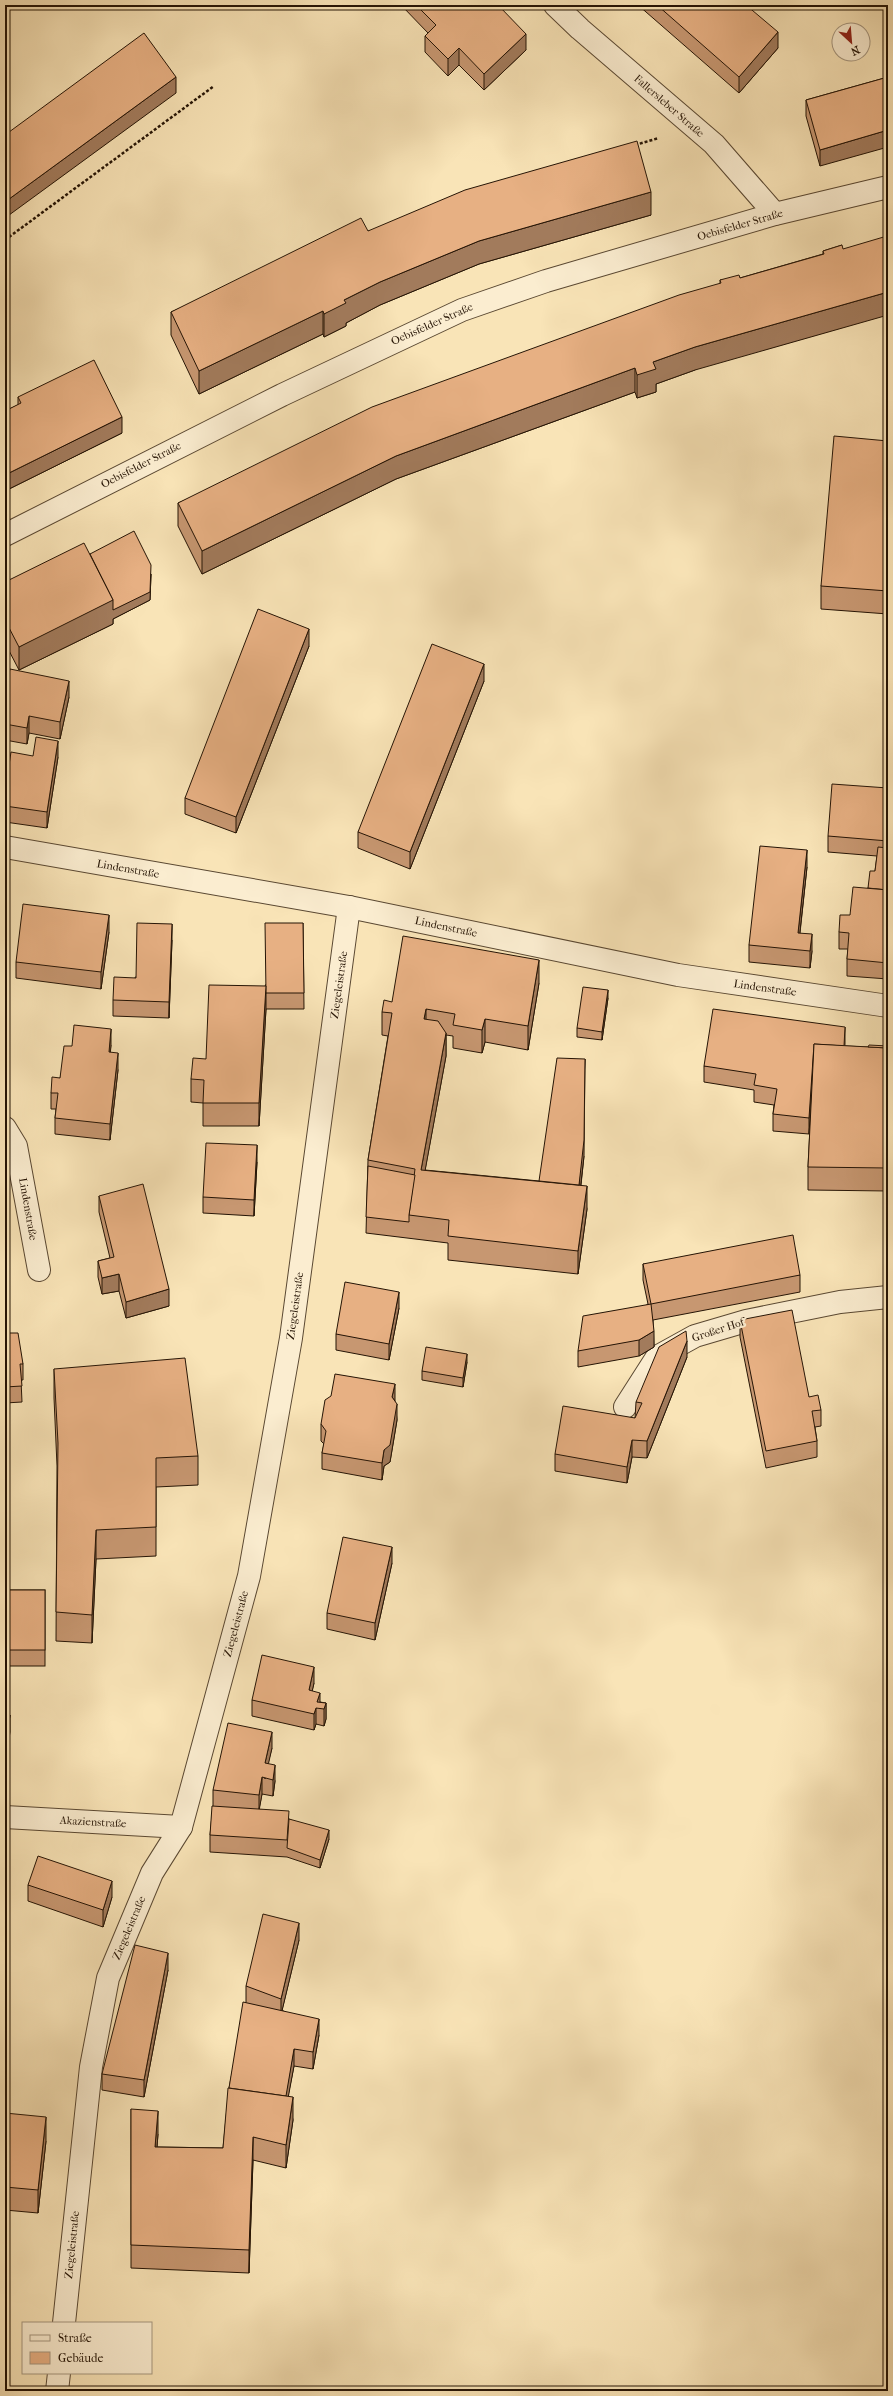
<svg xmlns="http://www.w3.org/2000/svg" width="893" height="2396" viewBox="0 0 893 2396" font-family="'IM FELL French Canon',serif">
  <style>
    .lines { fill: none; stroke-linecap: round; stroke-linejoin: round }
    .minor-casing { stroke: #5a4832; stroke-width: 24 }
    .path { stroke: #251405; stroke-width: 2.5; stroke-dasharray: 3 2; stroke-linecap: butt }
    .minor { stroke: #fbedd0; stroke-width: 22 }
    .wall { fill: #c79771; stroke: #251405 }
    .shaded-wall { fill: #a27b5c; stroke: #251405 }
    .building { fill: #e7b083; stroke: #251405 }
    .labels { text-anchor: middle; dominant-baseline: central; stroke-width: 4; stroke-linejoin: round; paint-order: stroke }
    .street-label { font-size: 11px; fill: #251405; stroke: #fbedd0 }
  </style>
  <rect width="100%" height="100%" fill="#f9e4b7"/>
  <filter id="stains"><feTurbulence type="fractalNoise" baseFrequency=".005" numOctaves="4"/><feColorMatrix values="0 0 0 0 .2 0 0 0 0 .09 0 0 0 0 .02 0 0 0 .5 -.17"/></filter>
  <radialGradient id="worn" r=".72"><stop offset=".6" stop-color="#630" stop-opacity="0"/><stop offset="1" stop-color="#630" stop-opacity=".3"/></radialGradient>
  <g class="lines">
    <defs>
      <g id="minor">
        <polyline points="555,5 580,29 714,144 775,214"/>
        <polyline points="5,535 282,395 462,310 546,281 775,214 888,187"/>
        <polyline points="5,847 349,907 678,975 888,1006"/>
        <polyline points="5,1128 16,1146 39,1270"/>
        <polyline points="625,1407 657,1357 695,1336 746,1321 840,1302 888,1297"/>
        <polyline points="5,1817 181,1827"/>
        <polyline points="64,2323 91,2067 108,1978 152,1873 181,1827 249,1576 291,1338 349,907"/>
        <polyline points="57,2391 59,2373"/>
      </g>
    </defs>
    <use href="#minor" class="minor-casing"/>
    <g class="path">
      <polyline points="635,145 659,138"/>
      <polyline points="5,240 214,86"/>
    </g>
    <use href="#minor" class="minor"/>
  </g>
  <g class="wall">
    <polygon points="401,5 498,5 526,50 484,90 459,65 448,76 425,52 425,36 428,33"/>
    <polygon points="638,5 746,5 778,48 739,93"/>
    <polygon points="888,77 820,166 806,116 806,100"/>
    <polygon points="651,215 479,264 380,305 346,323 346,326 324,337 323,334 199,394 171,335 171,312 368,231"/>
    <polygon points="842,245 695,370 656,384 656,392 637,398 635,392 396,479 202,574 178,526 178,503 720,284 720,280 740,278 823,254 823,251"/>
    <polygon points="18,397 122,433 5,491 5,411 18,405"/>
    <polygon points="888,441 888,614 821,609 821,586"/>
    <polygon points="90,554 151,574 150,600 113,619 113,624 19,670 5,643 5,582"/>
    <polygon points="309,646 236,833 185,814 185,798"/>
    <polygon points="484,681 410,869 358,848 358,832"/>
    <polygon points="5,694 69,697 60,739 29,733 27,744 5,740"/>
    <polygon points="33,756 58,757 47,828 5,822 5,792"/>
    <polygon points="888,788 888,979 847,976 847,959 848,949 839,949 839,932 868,888 875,871 877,856 828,852 828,836"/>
    <polygon points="807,867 800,933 812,951 810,968 749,962 749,945"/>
    <polygon points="303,923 304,1009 266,1009 259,1126 203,1126 203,1103 191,1102 191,1079 206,1059 265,986"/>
    <polygon points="109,932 101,989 16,978 16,962"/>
    <polygon points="172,940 169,1018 113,1016 113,1000"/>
    <polygon points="539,983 528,1050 485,1042 482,1053 453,1048 453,1036 446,1035 446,1056 425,1170 539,1181 584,1156 581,1185 587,1209 578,1274 448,1260 448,1243 366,1233 368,1160 388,1036 382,1035 382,1012 392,1002"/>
    <polygon points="608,998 602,1040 577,1037 577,1028"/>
    <polygon points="111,1045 110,1053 118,1070 110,1140 55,1134 55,1118 56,1109 51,1109 51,1093 60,1078 72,1046"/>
    <polygon points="845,1046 868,1047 888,1046 888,1191 808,1190 808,1167 811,1108 809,1134 773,1131 773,1114 774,1105 754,1102 754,1090 704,1082 704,1066"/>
    <polygon points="257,1162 254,1216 203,1213 203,1197"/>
    <polygon points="99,1196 169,1306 126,1318 119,1291 102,1294 98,1277 98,1261 110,1258 99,1212"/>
    <polygon points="643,1264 800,1275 800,1292 653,1320 654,1347 639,1356 578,1367 578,1351 648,1304 643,1280"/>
    <polygon points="399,1308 389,1360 336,1350 336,1334"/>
    <polygon points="740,1320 809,1397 821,1410 821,1426 815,1427 817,1441 817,1457 766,1468 740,1337"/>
    <polygon points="5,1333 23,1364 23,1380 21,1380 22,1402 5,1403"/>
    <polygon points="687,1357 647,1458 632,1457 627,1483 555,1471 555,1454 635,1418 636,1402"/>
    <polygon points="467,1362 463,1387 422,1380 422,1371"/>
    <polygon points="54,1369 198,1456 198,1485 156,1487 156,1556 96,1559 92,1643 56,1641 57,1466 54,1398"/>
    <polygon points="395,1401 397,1420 390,1462 384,1466 382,1480 322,1469 322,1453 324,1444 321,1441 321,1424"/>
    <polygon points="392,1563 375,1640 327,1629 327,1613"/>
    <rect x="5" y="1590" width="40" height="76"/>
    <polygon points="314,1683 312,1691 320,1702 326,1703 326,1719 324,1726 316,1724 314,1730 252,1716 252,1700"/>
    <polygon points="272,1748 268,1763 275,1781 273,1796 262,1794 259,1809 289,1819 329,1839 320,1868 287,1857 210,1852 210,1835 213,1806 213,1790"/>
    <polygon points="28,1885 112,1897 103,1927 28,1901"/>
    <polygon points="299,1940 282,2010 319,2035 313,2069 294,2066 288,2096 293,2120 286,2168 253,2160 249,2273 131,2268 131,2109 158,2134 157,2147 223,2148 229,2088 246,2002 246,1986"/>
    <polygon points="168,1970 144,2097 102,2090 102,2074"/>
    <polygon points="5,2113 46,2141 38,2213 5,2210"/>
  </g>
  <g class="shaded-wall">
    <polygon points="778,32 778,48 739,93 739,77"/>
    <polygon points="526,34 526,50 484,90 484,74"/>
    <polygon points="459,48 459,65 448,76 448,59"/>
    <polygon points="176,77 176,93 5,218 5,202"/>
    <polygon points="888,130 888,147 820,166 820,150"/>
    <polygon points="651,192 651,215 479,264 380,305 346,323 346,326 324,337 324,314 344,300 380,282 479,241"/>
    <polygon points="888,292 888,315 695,370 656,384 656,392 637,398 637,375 653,362 695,347"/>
    <polygon points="323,311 323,334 199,394 199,371"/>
    <polygon points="635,368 635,392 396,479 202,574 202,551 396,456"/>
    <polygon points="122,417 122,433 5,491 5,475"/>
    <polygon points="151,574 150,600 113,619 113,624 19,670 19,647"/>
    <polygon points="309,629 309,646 236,833 236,817"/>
    <polygon points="484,664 484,681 410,869 410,852"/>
    <polygon points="69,681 69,697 60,739 60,722"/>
    <polygon points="29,716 29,733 27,744 27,728"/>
    <polygon points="58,741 58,757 47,828 47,812"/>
    <polygon points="807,850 807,867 798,949 798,933"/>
    <polygon points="109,915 109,932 101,989 101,972"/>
    <polygon points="172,924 172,940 169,1018 169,1002"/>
    <polygon points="812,934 812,951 810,968 810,951"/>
    <polygon points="539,960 539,983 528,1050 528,1026"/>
    <polygon points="266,986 266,1009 259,1126 259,1103"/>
    <polygon points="608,990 608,998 602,1040 602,1032"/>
    <polygon points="426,1009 426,1032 424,1019"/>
    <polygon points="485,1019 485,1042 482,1053 482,1030"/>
    <polygon points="845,1027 845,1044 843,1069 843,1052"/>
    <polygon points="111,1029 111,1045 109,1069 109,1052"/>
    <polygon points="446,1033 446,1056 421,1193 421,1170"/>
    <polygon points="814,1050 814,1067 809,1134 809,1118"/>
    <polygon points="118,1053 118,1070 110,1140 110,1124"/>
    <polygon points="585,1059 584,1156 578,1209"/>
    <polygon points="257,1145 257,1162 254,1216 254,1200"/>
    <polygon points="587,1186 587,1209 578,1274 578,1251"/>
    <polygon points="119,1274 119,1291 102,1294 102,1278"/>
    <polygon points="169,1289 169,1306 126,1318 126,1302"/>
    <polygon points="399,1292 399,1308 389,1360 389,1344"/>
    <polygon points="654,1331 654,1347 639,1356 639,1340"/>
    <polygon points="687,1341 687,1357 647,1458 647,1441"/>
    <polygon points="467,1354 467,1362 463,1387 463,1378"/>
    <polygon points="395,1384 395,1401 392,1397"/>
    <polygon points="397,1404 397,1420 390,1462 384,1466 382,1480 382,1463 384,1450"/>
    <polygon points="632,1440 632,1457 627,1483 627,1467"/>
    <polygon points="96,1530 96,1559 92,1643 92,1615"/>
    <polygon points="392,1547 392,1563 375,1640 375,1623"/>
    <polygon points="314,1667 314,1683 309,1706 309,1690"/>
    <polygon points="320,1693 320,1709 317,1702"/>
    <polygon points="326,1703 326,1719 324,1726 324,1709"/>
    <polygon points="316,1708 316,1724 314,1730 314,1714"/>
    <polygon points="10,1715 10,1732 5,1765 5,1748"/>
    <polygon points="272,1732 272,1748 265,1779 265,1763"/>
    <polygon points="275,1765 275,1781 273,1796 273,1780"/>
    <polygon points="262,1777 262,1794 259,1811 259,1795"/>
    <polygon points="329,1830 329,1839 320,1868 320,1860"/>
    <polygon points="112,1881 112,1897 103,1927 103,1910"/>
    <polygon points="299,1923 299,1940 281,2015 281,1999"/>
    <polygon points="168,1953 168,1970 144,2097 144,2080"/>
    <polygon points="319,2019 319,2035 313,2069 313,2052"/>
    <polygon points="294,2049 294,2066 284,2120 284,2103"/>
    <polygon points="293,2097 293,2120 286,2168 286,2145"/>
    <polygon points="158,2111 158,2134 155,2170 155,2147"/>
    <polygon points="46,2117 46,2141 38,2213 38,2190"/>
    <polygon points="253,2137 253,2160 249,2273 249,2250"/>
  </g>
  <g class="building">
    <polygon points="416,5 498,5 526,34 484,74 459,48 448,59 425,36 436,25"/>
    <polygon points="657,5 746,5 778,32 739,77"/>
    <polygon points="144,33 176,77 5,202 5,135"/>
    <polygon points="888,77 888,130 820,150 806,100"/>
    <polygon points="637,141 651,192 479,241 380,282 344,300 346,303 324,314 323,311 199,371 171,312 361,218 368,231 465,190"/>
    <polygon points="887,236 888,242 888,292 695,347 653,362 656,369 637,375 635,368 396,456 202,551 178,503 372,407 679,295 721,283 720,280 739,275 740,278 824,254 823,251 842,245 843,249"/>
    <polygon points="94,360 122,417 5,475 5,411 21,403 18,397"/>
    <polygon points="834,436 888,441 888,591 821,586"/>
    <polygon points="134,531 151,565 150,592 113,610 113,600 90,554"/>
    <polygon points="84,543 113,600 19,647 5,620 5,582"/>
    <polygon points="258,609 309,629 236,817 185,798"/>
    <polygon points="432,644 484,664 410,852 358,832"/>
    <polygon points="10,669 69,681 60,722 29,716 27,728 5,724 5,694"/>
    <polygon points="36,737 58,741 47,812 5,806 5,792 11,752 33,756"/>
    <polygon points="832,784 888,788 888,841 828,836"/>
    <polygon points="760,846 807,850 798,933 812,934 810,951 749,945"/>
    <polygon points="878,847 888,848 888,890 868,888 870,871 875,871"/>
    <polygon points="853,887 888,890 888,963 847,959 849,933 839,932 840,915 850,915"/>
    <polygon points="23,904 109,915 101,972 16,962"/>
    <polygon points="137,923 172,924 169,1002 113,1000 114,977 136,978"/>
    <polygon points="265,923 303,923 304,993 266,993"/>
    <polygon points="403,936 539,960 528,1026 485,1019 482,1030 453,1025 455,1014 426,1009 424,1019 438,1021 446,1033 421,1170 587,1186 578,1251 448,1236 449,1220 409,1215 415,1169 368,1160 392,1013 382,1012 384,1000 392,1002"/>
    <polygon points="209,985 266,986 259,1103 203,1103 204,1080 191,1079 193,1058 206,1059"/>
    <polygon points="583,987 608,990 602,1032 577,1028"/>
    <polygon points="713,1009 845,1027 844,1046 814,1044 809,1118 773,1114 777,1089 754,1085 756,1074 704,1066"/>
    <polygon points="74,1025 111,1029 109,1052 118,1053 110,1124 55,1118 58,1093 51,1093 52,1077 60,1078 64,1046 72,1046"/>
    <polygon points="814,1044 888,1048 888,1168 808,1167"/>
    <polygon points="869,1045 888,1046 888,1048 868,1047"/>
    <polygon points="557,1058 585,1059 584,1140 579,1185 539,1181"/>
    <polygon points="206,1143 257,1145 254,1200 203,1197"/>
    <polygon points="368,1166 415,1175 409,1215 409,1222 366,1217"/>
    <polygon points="143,1184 169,1289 126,1302 119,1274 102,1278 98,1261 114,1257 99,1196"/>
    <polygon points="793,1235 800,1275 651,1304 643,1264"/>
    <polygon points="345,1282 399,1292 389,1344 336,1334"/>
    <polygon points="651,1304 654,1331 639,1340 578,1351 583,1316"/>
    <polygon points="792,1310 809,1397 818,1395 821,1410 812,1411 817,1441 766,1451 740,1320"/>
    <polygon points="686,1331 687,1341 647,1441 632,1440 627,1467 555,1454 563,1406 635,1418 642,1403 636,1402 659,1347"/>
    <polygon points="5,1333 18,1333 23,1364 20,1364 22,1386 5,1387"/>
    <polygon points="426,1347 467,1354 463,1378 422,1371"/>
    <polygon points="185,1358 198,1456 156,1458 156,1527 96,1530 92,1615 56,1612 58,1443 54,1369"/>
    <polygon points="335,1374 395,1384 392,1397 397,1404 390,1445 384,1450 382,1463 322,1453 326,1431 321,1424 325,1400 331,1396"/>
    <polygon points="343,1537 392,1547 375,1623 327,1613"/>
    <rect x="5" y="1590" width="40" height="60"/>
    <polygon points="262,1655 314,1667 309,1690 320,1693 317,1702 326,1703 324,1709 316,1708 314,1714 252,1700"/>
    <polygon points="5,1714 10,1715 5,1748"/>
    <polygon points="228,1723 272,1732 265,1763 275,1765 273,1780 262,1777 259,1795 213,1790"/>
    <polygon points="212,1806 289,1811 287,1840 210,1835"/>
    <polygon points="289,1819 329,1830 320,1860 287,1848"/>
    <polygon points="38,1856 112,1881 103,1910 28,1885"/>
    <polygon points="263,1914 299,1923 281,1999 246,1986"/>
    <polygon points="135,1945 168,1953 144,2080 102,2074"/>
    <polygon points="243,2002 319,2019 313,2052 294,2049 286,2096 229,2088"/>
    <polygon points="228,2088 293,2097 286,2145 253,2137 249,2250 131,2245 131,2109 158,2111 155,2147 223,2148"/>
    <polygon points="5,2113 46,2117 38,2190 5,2187"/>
  </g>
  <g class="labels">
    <g class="street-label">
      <text transform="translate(669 106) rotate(41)">Fallersleber Straße</text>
      <text transform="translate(740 225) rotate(-16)">Oebisfelder Straße</text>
      <text transform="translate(432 324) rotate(-24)">Oebisfelder Straße</text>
      <text transform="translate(141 465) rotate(-27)">Oebisfelder Straße</text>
      <text transform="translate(128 869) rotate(10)">Lindenstraße</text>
      <text transform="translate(446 927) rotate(12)">Lindenstraße</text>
      <text transform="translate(339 985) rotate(-82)">Ziegeleistraße</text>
      <text transform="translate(765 988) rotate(8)">Lindenstraße</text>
      <text transform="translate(28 1209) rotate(80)">Lindenstraße</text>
      <text transform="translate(295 1306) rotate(-82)">Ziegeleistraße</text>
      <text transform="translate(718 1330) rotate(-18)">Großer Hof</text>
      <text transform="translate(236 1624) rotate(-75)">Ziegeleistraße</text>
      <text transform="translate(93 1822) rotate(3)">Akazienstraße</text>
      <text transform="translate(129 1928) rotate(-67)">Ziegeleistraße</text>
      <text transform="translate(72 2245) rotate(-84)">Ziegeleistraße</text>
    </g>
  </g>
  <rect width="893" height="2396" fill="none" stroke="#f9e4b7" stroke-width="20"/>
  <rect x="6" y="6" width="881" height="2384" fill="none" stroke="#251405" stroke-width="2"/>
  <rect x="10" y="10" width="873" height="2376" fill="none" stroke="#251405"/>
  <rect x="22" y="2322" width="130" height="52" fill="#fbedd0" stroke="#a5967f"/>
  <rect x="30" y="2335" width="20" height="6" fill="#fbedd0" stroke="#a5967f"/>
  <text x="58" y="2342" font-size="12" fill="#251405">Straße</text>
  <rect x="30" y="2352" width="20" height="12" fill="#e7b083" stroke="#a5967f"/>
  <text x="58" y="2362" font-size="12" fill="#251405">Gebäude</text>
  <g transform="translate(851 42) rotate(154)"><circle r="19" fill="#fbedd0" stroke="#a5967f"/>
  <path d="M0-3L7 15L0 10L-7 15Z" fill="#8f2418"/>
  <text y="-6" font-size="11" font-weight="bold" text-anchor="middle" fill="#251405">N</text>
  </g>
  <rect width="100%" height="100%" filter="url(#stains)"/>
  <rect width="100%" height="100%" fill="url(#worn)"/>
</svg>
